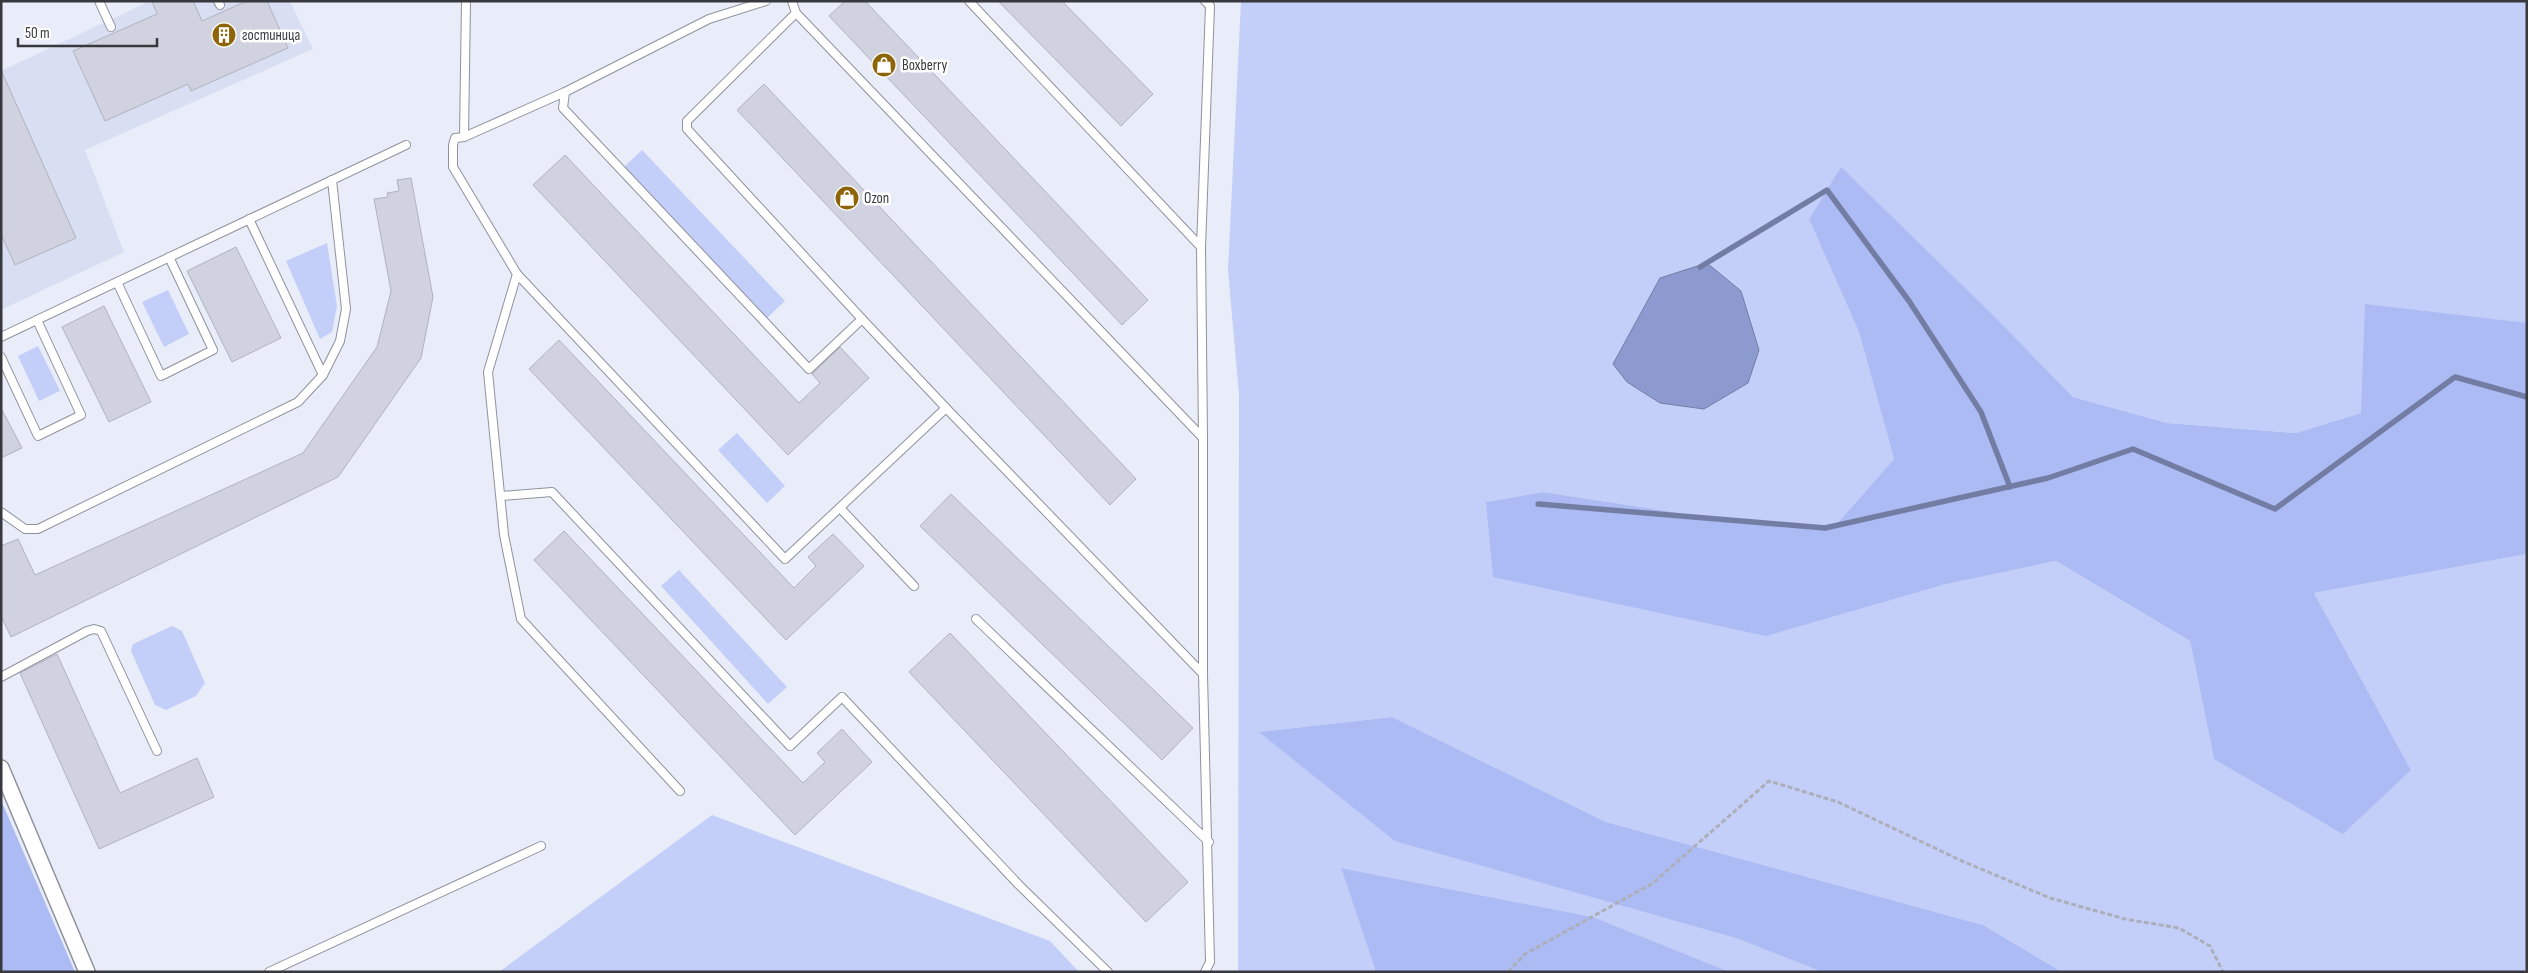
<svg xmlns="http://www.w3.org/2000/svg" width="2528" height="973" viewBox="0 0 2528 973" font-family="'Sofia Sans Condensed',sans-serif">
  <style>
    .built { fill: #d9dff2 }
    .green { fill: #c3cef9 }
    .forest { fill: #acbbf3 }
    .water { fill: #8c9ad0; stroke: #737da4 }
    .lines { fill: none; stroke-linecap: round; stroke-linejoin: round }
    .stream { stroke: #737da4; stroke-width: 5.5 }
    .building { fill: #d0d3df; stroke: #afb3be }
    .lane-casing { stroke: #8f929d; stroke-width: 10 }
    .street-casing { stroke: #8f929d; stroke-width: 18 }
    .path { stroke: #acafb9; stroke-width: 3; stroke-dasharray: 5 2.5; stroke-linecap: butt }
    .lane { stroke: #fff; stroke-width: 8 }
    .street { stroke: #fff; stroke-width: 15 }
    .labels { text-anchor: middle; dominant-baseline: central; stroke-width: 5; stroke-linejoin: round; paint-order: stroke }
    .poi-label { font-size: 15px; fill: #38393e; stroke: #fff; text-anchor: start }
  </style>
  <rect width="100%" height="100%" fill="#e9edf9"/>
  <polygon class="built" points="150,1 290,1 313,49 85,150 124,252 1,310 1,71"/>
  <g class="green">
    <polygon points="1241,1 2527,1 2527,323 2361,413 2296,433 2167,423 2073,397 1994,316 1841,168 1809,219 1859,332 1894,459 1834,527 1738,522 1543,492 1486,502 1942,585 2056,561 2190,641 2214,759 2411,770 2314,593 2527,554 2527,972 2062,972 1983,925 1606,822 1392,717 1260,732 1736,938 1822,972 1730,972 1593,917 1341,868 1376,972 1238,972 1239,395 1228,270"/>
    <polygon points="642,150 785,301 767,318 624,167"/>
    <polygon points="327,243 337,306 332,332 320,339 286,261"/>
    <polygon points="168,290 189,334 164,347 142,302"/>
    <polygon points="38,346 60,391 39,401 18,356"/>
    <polygon points="737,433 785,486 767,503 718,450"/>
    <polygon points="679,570 787,687 768,704 661,586"/>
    <polygon points="172,626 182,631 205,683 196,696 166,710 155,705 131,651 133,644"/>
    <polygon points="712,815 1050,941 1079,972 499,972"/>
  </g>
  <g class="forest">
    <polygon points="1841,167 1994,316 2073,397 2167,423 2296,433 2361,413 2365,304 2527,323 2527,554 2314,593 2411,770 2343,834 2214,759 2190,641 2056,561 1942,585 1766,636 1493,577 1486,502 1543,492 1738,522 1834,527 1894,459 1859,332 1809,219"/>
    <polygon points="1392,717 1606,822 1983,925 2062,972 1822,972 1736,938 1395,841 1259,732"/>
    <polygon points="1,800 75,972 1,972"/>
    <polygon points="1341,868 1593,917 1730,972 1376,972"/>
  </g>
  <polygon class="water" points="1707,263 1741,291 1759,350 1748,383 1704,409 1660,403 1627,382 1613,364 1660,278"/>
  <g class="lines">
    <g class="stream">
      <polyline points="1700,267 1827,190 1909,301 1981,412 2010,487"/>
      <polyline points="1538,504 1825,528 2048,478 2133,449 2275,509 2455,377 2527,397"/>
    </g>
  </g>
  <g class="building">
    <polygon points="152,1 193,1 202,21 247,1 267,1 288,48 191,91 188,84 105,121 73,51 157,14"/>
    <polygon points="845,1 865,1 1148,300 1122,325 829,16"/>
    <polygon points="998,1 1062,1 1153,94 1121,126"/>
    <polygon points="1,70 76,238 15,265 1,234"/>
    <polygon points="764,84 1136,479 1110,505 737,110"/>
    <polygon points="565,155 799,403 820,383 812,374 840,347 869,378 788,455 533,185"/>
    <polygon points="411,178 433,297 421,358 338,477 11,637 1,616 1,546 18,539 35,575 303,453 377,347 391,291 374,199 388,197 387,193 399,191 397,180"/>
    <polygon points="236,247 281,338 232,362 187,271"/>
    <polygon points="104,306 151,402 109,422 62,327"/>
    <polygon points="559,340 794,588 816,566 808,557 833,534 864,566 786,640 529,369"/>
    <polygon points="1,408 22,448 1,458"/>
    <polygon points="951,494 1193,728 1162,760 920,526"/>
    <polygon points="564,531 803,783 825,762 817,753 842,729 872,762 795,835 534,560"/>
    <polygon points="950,633 1188,882 1146,922 909,672"/>
    <polygon points="57,654 120,793 197,758 214,797 99,849 20,673"/>
  </g>
  <g class="lines">
    <defs>
      <g id="lane">
        <polyline points="99,1 111,27"/>
        <polyline points="218,1 220,5"/>
        <polyline points="466,1 464,137 565,92"/>
        <polyline points="792,1 796,13 687,121 687,129 862,319"/>
        <polyline points="796,13 1203,438 1201,247 969,1"/>
        <polyline points="464,137 455,138 453,145 453,167 517,274 488,372 504,535 521,619 680,791"/>
        <polyline points="249,219 323,375"/>
        <polyline points="1201,247 1210,6 1205,1"/>
        <polyline points="517,274 785,559 946,408 862,319 809,369 563,108 565,92 709,19 766,1"/>
        <polyline points="117,282 161,376 213,350 169,257"/>
        <polyline points="1,337 406,145"/>
        <polyline points="1,357 38,436 81,415 37,320"/>
        <polyline points="946,408 1203,674"/>
        <polyline points="1203,438 1203,674 1210,962 1205,972"/>
        <polyline points="501,496 552,492 790,746 842,697 1019,885 1108,972"/>
        <polyline points="840,508 914,586"/>
        <polyline points="1,512 25,529 38,529 298,402 323,375 340,341 346,309 332,180"/>
        <polyline points="976,619 1209,842"/>
        <polyline points="1,677 87,631 94,629 101,631 157,751"/>
        <polyline points="269,972 541,846"/>
      </g>
      <polyline id="street" points="1,768 87,972"/>
    </defs>
    <use href="#lane" class="lane-casing"/>
    <use href="#street" class="street-casing"/>
    <polyline class="path" points="1508,972 1525,954 1653,883 1769,781 1838,802 1962,861 2050,898 2125,919 2179,928 2210,946 2223,972"/>
    <use href="#lane" class="lane"/>
    <use href="#street" class="street"/>
  </g>
  <defs>
    <symbol id="building-disc" viewBox="-11 -11 22 22"><circle r="9.5" fill="#8d6408" stroke="#fff"/><path d="M-4-6H4V6H1V3H-1V6H-4ZM-2.5-4.3h1.7v1.8h-1.7ZM.8-4.3h1.7v1.8H.8ZM-2.5-1h1.7V.8h-1.7ZM.8-1h1.7V.8H.8Z" fill="#fff"/></symbol>
    <symbol id="shop-disc" viewBox="-11 -11 22 22"><circle r="9.5" fill="#8d6408" stroke="#fff"/><path d="M-5-2.5h2.3a2.7 3.5 0 0 1 5.4 0H5L5.5 6h-11ZM-1.5-2.5h3a1.5 2.3 0 0 0-3 0Z" fill="#fff"/></symbol>
  </defs>
  <g fill-rule="evenodd">
    <use href="#building-disc" x="210" y="21" width="28" height="28"/>
    <use href="#shop-disc" x="870" y="51" width="28" height="28"/>
    <use href="#shop-disc" x="833" y="184" width="28" height="28"/>
  </g>
  <g class="labels">
    <g class="poi-label">
      <text x="242" y="35">гостиница</text>
      <text x="902" y="65">Boxberry</text>
      <text x="864" y="198">Ozon</text>
    </g>
  </g>
  <rect width="2528" height="973" fill="none" stroke="#38393e" stroke-width="5"/>
  <path d="M18 38v8h139v-8" fill="none" stroke="#38393e" stroke-width="2.5"/>
  <text x="25" y="38" font-size="15" fill="#38393e" stroke="#ffffff" stroke-width="4" paint-order="stroke">50 m</text>
</svg>
